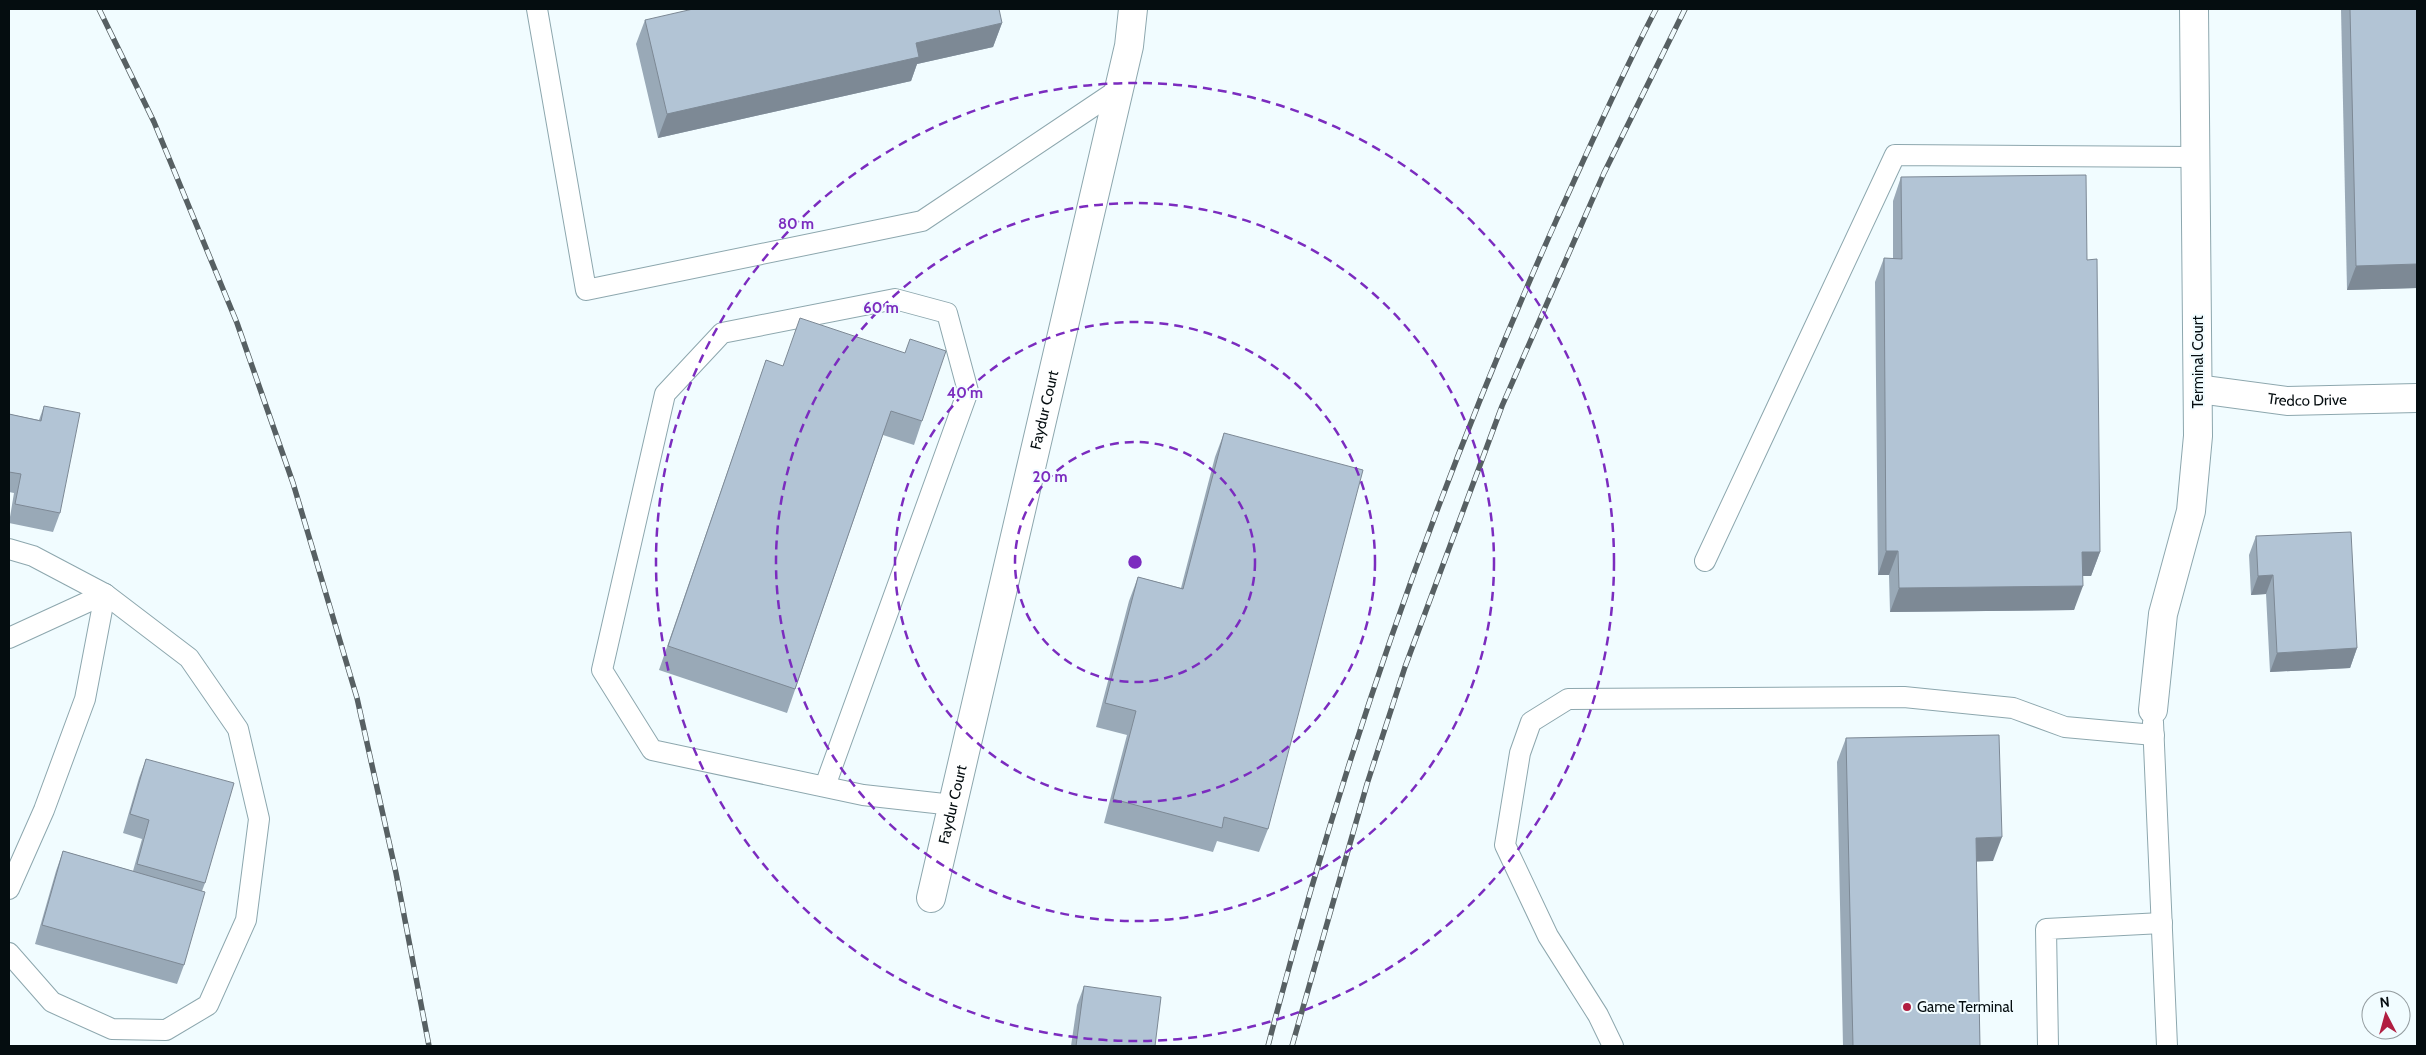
<svg xmlns="http://www.w3.org/2000/svg" width="2426" height="1055" viewBox="0 0 2426 1055" font-family="Cabin,sans-serif">
  <style>
    .lines { fill: none; stroke-linecap: round; stroke-linejoin: round }
    .service-casing { stroke: #8da7ae; stroke-width: 22 }
    .minor-casing { stroke: #8da7ae; stroke-width: 30 }
    .service { stroke: #fff; stroke-width: 20 }
    .minor { stroke: #fff; stroke-width: 28 }
    .rail-casing { stroke: #576063; stroke-width: 5.5 }
    .rail { stroke: #f1fcff; stroke-width: 4; stroke-dasharray: 11; stroke-linecap: butt }
    .wall { fill: #99a9b7 }
    .shaded-wall { fill: #7d8995 }
    .building { fill: #b2c4d5; stroke: #7d8995 }
    .ring { fill: none; stroke: #7b2cbf; stroke-width: 2.5; stroke-dasharray: 9 6 }
    .poi-dot { fill: #b11e41; stroke: #f1fcff; stroke-width: 2 }
    .labels { text-anchor: middle; dominant-baseline: central; stroke-width: 4; stroke-linejoin: round; paint-order: stroke }
    .street-label { font-size: 15px; fill: #050d10; stroke: #f1fcff }
    .poi-label { font-size: 15px; fill: #050d10; stroke: #f1fcff; text-anchor: start }
    .centre { fill: #7b2cbf; stroke: #f1fcff; stroke-width: 2.5 }
    .ring-label { font-size: 15px; text-anchor: middle; font-weight: bold; fill: #7b2cbf; stroke: #f1fcff; stroke-width: 4; stroke-linejoin: round; paint-order: stroke }
  </style>
  <rect width="100%" height="100%" fill="#f1fcff"/>
  <g class="lines">
    <defs>
      <g id="service">
        <polyline points="537,9 586,290 922,221 1119,89"/>
        <polyline points="9,549 33,556 105,594 189,658 238,729 259,819 246,920 208,1005 166,1030 112,1029 52,1002 9,953"/>
        <polyline points="1705,561 1895,155 2196,157"/>
        <polyline points="9,638 105,594"/>
        <polyline points="2153,722 2167,1046"/>
        <polyline points="825,786 968,391 947,313 895,299 722,333 665,394 602,670 652,750 863,795 953,805"/>
        <polyline points="9,889 44,810 85,699 105,594"/>
        <polyline points="1613,1046 1598,1015 1548,936 1505,845 1520,753 1531,722 1568,699 1904,697 2013,708 2065,727 2154,735"/>
        <polyline points="2048,1046 2046,929 2162,923"/>
      </g>
      <g id="minor">
        <path id="s1" d="M2198,389L2287,401L2417,398"/>
        <polyline points="2153,710 2163,614 2191,511 2198,436 2194,9"/>
        <path id="s2" d="M931,898L1129,46L1133,9"/>
      </g>
    </defs>
    <use href="#service" class="service-casing"/>
    <use href="#minor" class="minor-casing"/>
    <use href="#service" class="service"/>
    <use href="#minor" class="minor"/>
    <defs>
      <g id="rail">
        <polyline points="99,9 154,122 237,323 293,483 357,698 396,873 429,1046"/>
        <path d="M1268,1046C1341,764 1437,487 1556,221C1588,150 1620,78 1656,9"/>
        <polyline points="1292,1046 1367,784 1405,667 1502,406 1604,173 1685,9"/>
      </g>
    </defs>
    <use href="#rail" class="rail-casing"/>
    <use href="#rail" class="rail"/>
  </g>
  <g class="wall">
    <polygon points="2341,9 2417,9 2417,288 2347,290"/>
    <polygon points="645,20 1002,23 993,47 917,64 911,81 658,138 636,44"/>
    <polygon points="1901,177 2087,260 2100,552 2091,576 2083,576 2074,610 1890,612 1889,575 1878,575 1875,282 1884,258 1893,259 1893,201"/>
    <polygon points="766,360 922,421 914,445 883,435 787,713 659,670"/>
    <polygon points="44,406 60,513 53,532 9,523 14,493 9,492 9,414 39,420"/>
    <polygon points="1224,433 1268,829 1259,852 1217,841 1213,852 1104,823 1127,735 1096,727 1129,601 1138,577 1181,588 1215,457"/>
    <polygon points="2256,536 2357,648 2350,668 2270,672 2266,594 2251,595 2249,555"/>
    <polygon points="1846,738 1993,861 1976,861 1980,1046 1843,1046 1837,762"/>
    <polygon points="146,759 205,883 202,891 184,965 177,984 35,944 56,871 63,851 133,871 142,839 123,833 139,778"/>
    <polygon points="1084,986 1155,1046 1071,1046 1077,1005"/>
  </g>
  <g class="shaded-wall">
    <polygon points="1002,23 993,47 917,64 911,81 658,138 667,114 916,43"/>
    <polygon points="2417,264 2417,288 2347,290 2356,266"/>
    <polygon points="1886,551 1898,551 1889,575 1878,575"/>
    <polygon points="2082,552 2100,552 2091,576 2074,576"/>
    <polygon points="2273,575 2266,594 2251,595 2258,576"/>
    <polygon points="2083,586 2074,610 1890,612 1899,588"/>
    <polygon points="2357,648 2350,668 2270,672 2277,653"/>
    <polygon points="2002,837 1993,861 1967,862 1976,838"/>
  </g>
  <g class="building">
    <polygon points="693,9 999,9 1002,23 916,43 919,57 667,114 645,20"/>
    <polygon points="2350,9 2417,9 2417,264 2356,266"/>
    <polygon points="2086,175 2087,260 2097,259 2100,552 2082,552 2083,586 1899,588 1898,551 1886,551 1884,258 1902,259 1901,177"/>
    <polygon points="800,318 905,353 910,339 946,351 922,421 891,411 795,689 668,646 766,360 783,366"/>
    <polygon points="44,406 80,413 60,513 15,504 21,474 9,472 9,414 41,421"/>
    <polygon points="1224,433 1363,470 1268,829 1224,817 1222,828 1113,799 1136,711 1105,703 1138,577 1183,589"/>
    <polygon points="2351,532 2357,648 2277,653 2273,575 2258,576 2256,536"/>
    <polygon points="1999,735 2002,837 1976,838 1980,1046 1853,1046 1846,738"/>
    <polygon points="146,759 234,783 205,883 137,864 149,820 130,814"/>
    <polygon points="63,851 205,892 184,965 42,925"/>
    <polygon points="1084,986 1161,997 1155,1046 1076,1046"/>
  </g>
  <g class="ring">
    <circle cx="1135" cy="562" r="120"/>
    <circle cx="1135" cy="562" r="240"/>
    <circle cx="1135" cy="562" r="359"/>
    <circle cx="1135" cy="562" r="479"/>
  </g>
  <circle class="poi-dot" cx="1907" cy="1007" r="5"/>
  <g class="labels">
    <g class="street-label">
      <text transform="translate(2198 362) rotate(-90)">Terminal Court</text>
      <text stroke="none"><textPath href="#s1" startOffset="110">Tredco Drive</textPath></text>
      <text stroke="none"><textPath href="#s2" startOffset="501">Faydur Court</textPath></text>
      <text stroke="none"><textPath href="#s2" startOffset="96">Faydur Court</textPath></text>
    </g>
    <g class="poi-label">
      <text x="1917" y="1007">Game Terminal</text>
    </g>
  </g>
  <circle cx="1135" cy="562" r="8" class="centre"/>
  <g class="ring-label">
    <text x="796" y="229">80 m</text>
    <text x="881" y="313">60 m</text>
    <text x="965" y="398">40 m</text>
    <text x="1050" y="482">20 m</text>
  </g>
  <rect width="2426" height="1055" fill="none" stroke="#050d10" stroke-width="20"/>
  <g transform="translate(2386 1015) rotate(354)"><circle r="24" fill="#f1fcff" stroke="#939c9f"/>
  <path d="M0-4L9 19L0 12L-9 19Z" fill="#b11e41"/>
  <text y="-8" font-size="14" font-weight="bold" text-anchor="middle" fill="#050d10">N</text>
  </g>
</svg>
